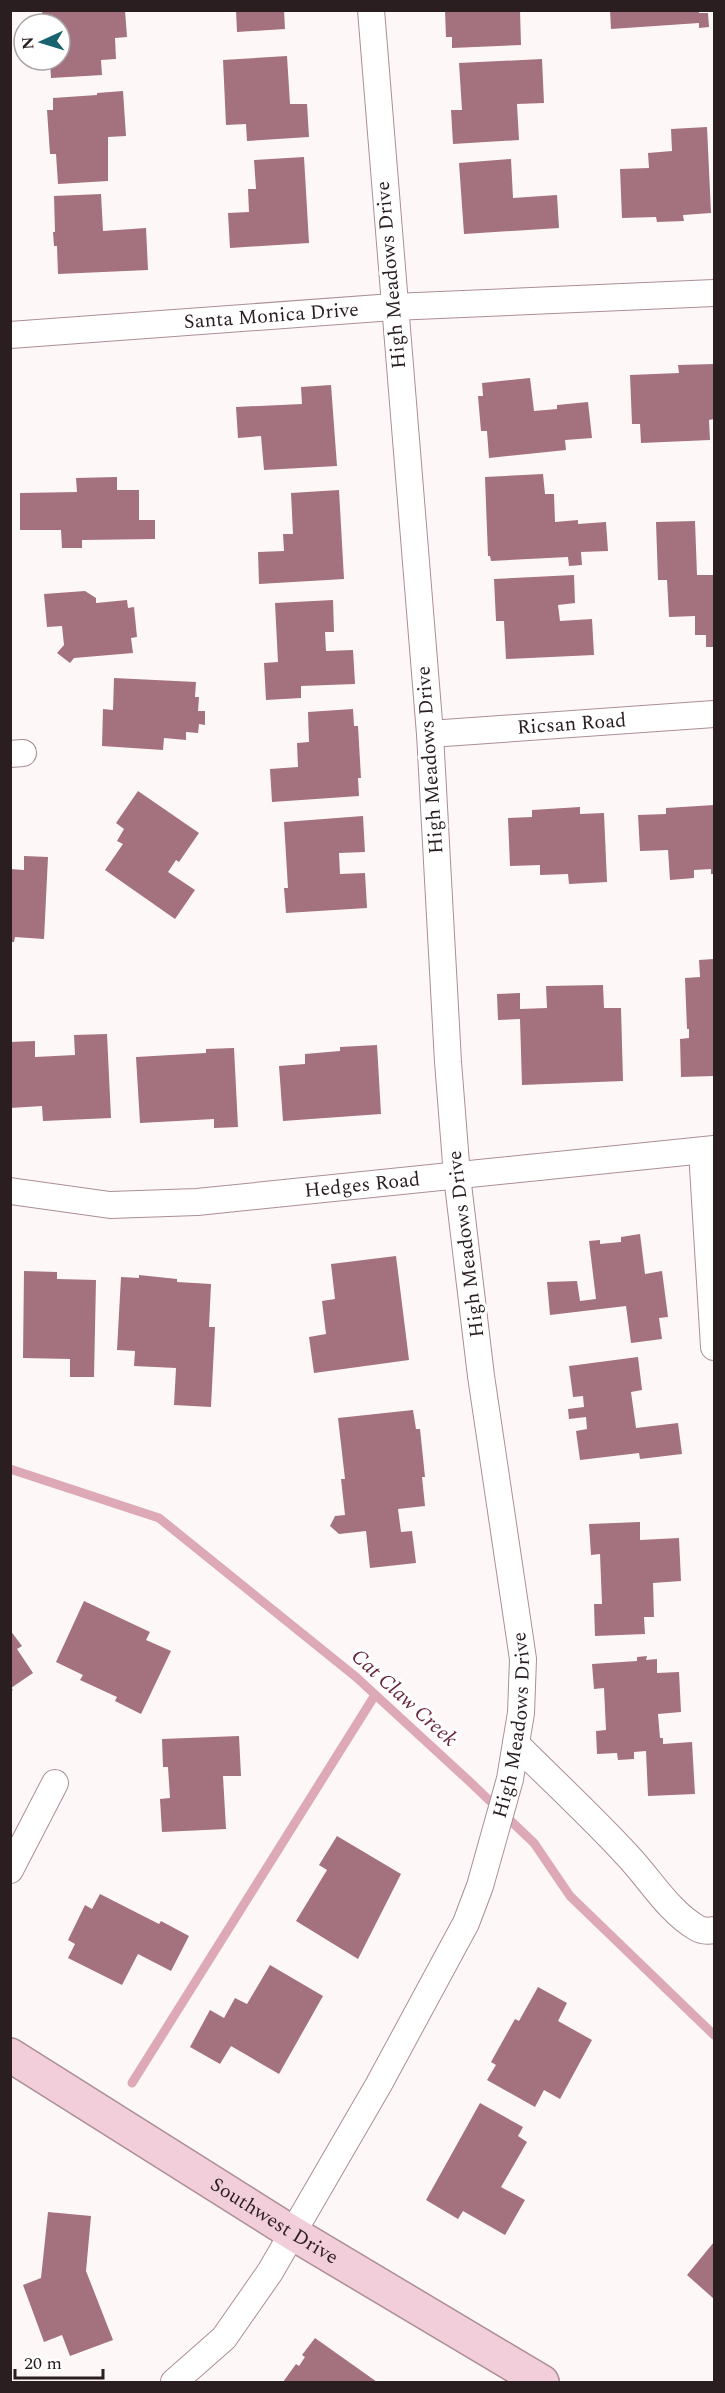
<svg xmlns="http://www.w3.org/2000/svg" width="725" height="2393" viewBox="0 0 725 2393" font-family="Spectral,serif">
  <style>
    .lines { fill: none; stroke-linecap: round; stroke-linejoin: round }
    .stream { stroke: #dda9b6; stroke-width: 9 }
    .building { fill: #a3727e }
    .minor-casing { stroke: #ac8e95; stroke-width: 28 }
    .secondary-casing { stroke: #ac8e95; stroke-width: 36 }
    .minor { stroke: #fff; stroke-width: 26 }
    .secondary { stroke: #f2ceda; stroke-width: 33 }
    .labels { text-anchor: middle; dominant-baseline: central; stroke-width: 6; stroke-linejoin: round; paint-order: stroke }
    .street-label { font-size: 20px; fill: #2a1e21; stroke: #fff }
    .water-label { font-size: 21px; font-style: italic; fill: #67283c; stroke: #fff }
  </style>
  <rect width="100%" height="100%" fill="#fef7f8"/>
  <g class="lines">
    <g class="stream">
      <polyline points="10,1469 159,1518 356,1677 469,1781 534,1843 570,1896 714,2035"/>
      <polyline points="132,2083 375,1695"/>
    </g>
  </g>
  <g class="building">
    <polygon points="42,10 125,10 127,37 115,38 116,59 101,60 102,75 51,78 50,60 60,60 60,24 43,23"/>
    <polygon points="236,10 284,10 285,29 237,32"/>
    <polygon points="445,10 520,10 521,45 452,48 452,37 446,37"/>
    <polygon points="610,10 699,10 699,13 708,13 709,27 699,28 699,23 611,29"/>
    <polygon points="287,56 290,104 307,104 309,137 247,141 246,124 226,125 223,60"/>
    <polygon points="542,59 544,103 517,104 519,140 453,144 451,110 462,110 459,63"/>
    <polygon points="123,91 126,136 108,137 108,181 58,184 56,154 50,154 47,110 53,110 53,98 97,95 97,93"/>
    <polygon points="707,127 711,213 683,215 684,221 657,222 656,217 622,218 620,169 649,168 648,153 672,151 671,129"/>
    <polygon points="304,157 309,243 230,248 228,213 249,212 248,189 256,189 254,160"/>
    <polygon points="511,159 513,198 557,195 559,228 464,234 459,163"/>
    <polygon points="101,194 103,231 146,228 148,270 58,274 57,246 54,246 53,232 55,232 54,196"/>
    <polygon points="714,364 714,419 709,420 710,440 641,443 640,424 632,424 630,375 679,373 678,365"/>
    <polygon points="530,378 534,411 557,409 557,405 588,402 592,438 565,440 566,450 489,458 487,431 481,431 478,396 483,396 482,383"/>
    <polygon points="331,385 337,466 264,470 261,436 238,438 236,407 302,404 301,387"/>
    <polygon points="543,474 545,494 554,494 555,522 578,520 578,524 606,522 608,551 581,552 582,565 569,566 568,557 491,561 490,556 488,556 485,477"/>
    <polygon points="117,477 117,490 139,490 139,520 155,520 155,539 82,540 82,548 62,548 61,530 20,530 20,493 77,492 76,478"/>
    <polygon points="339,490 344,579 259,584 258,552 284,551 283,534 293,534 291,493"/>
    <polygon points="695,521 697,575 714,575 714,647 706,647 706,635 695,635 695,616 669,617 667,580 658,580 656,522"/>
    <polygon points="574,575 575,603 558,605 560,621 592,619 594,655 506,659 504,621 496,621 494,579"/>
    <polygon points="85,591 96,598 96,603 127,600 128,608 134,607 137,637 131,638 133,653 74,658 70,663 57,653 64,645 62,626 47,627 44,594"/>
    <polygon points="333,600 334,632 325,632 326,651 353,650 355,684 301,686 301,698 266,700 264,663 278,662 275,603"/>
    <polygon points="114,678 196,682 195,697 199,697 198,711 205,711 205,725 199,724 198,733 186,732 186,740 164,738 163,750 102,746 103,709 113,710"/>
    <polygon points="353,709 354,726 358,726 361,778 358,778 359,796 272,802 270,769 298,767 297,743 309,742 308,712"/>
    <polygon points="138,791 199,833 179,862 176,860 168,872 195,890 175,919 105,870 123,844 117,841 124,829 116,823"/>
    <polygon points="714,805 714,874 711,874 711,869 694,870 694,878 670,880 668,850 640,851 638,815 666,814 666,808"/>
    <polygon points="580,807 580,814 604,813 607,882 569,884 568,874 540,875 540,865 510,866 508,818 532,817 532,810"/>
    <polygon points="363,816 365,852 339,853 340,874 365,873 367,908 286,913 284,888 288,888 284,822"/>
    <polygon points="24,856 48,857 44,939 15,937 14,942 10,942 10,869 24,870"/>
    <polygon points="714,959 714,1076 681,1077 680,1039 689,1038 689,1029 687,1029 685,978 700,977 699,960"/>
    <polygon points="603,985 604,1008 621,1008 623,1081 522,1085 520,1019 498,1020 497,994 520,993 520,1009 547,1008 546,986"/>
    <polygon points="107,1034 111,1118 43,1121 42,1106 10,1108 10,1042 35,1041 35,1057 75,1055 74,1035"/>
    <polygon points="377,1045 381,1114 283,1121 279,1066 305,1064 305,1054 340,1051 340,1047"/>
    <polygon points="234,1048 238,1127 214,1128 214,1119 140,1123 136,1057 206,1053 206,1049"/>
    <polygon points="640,1234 645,1274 662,1271 668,1317 659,1318 662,1339 631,1343 626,1306 550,1315 547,1282 577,1281 580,1301 596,1299 589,1241 600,1240 600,1244 621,1242 621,1237"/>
    <polygon points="396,1256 409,1360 314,1373 309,1337 326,1334 322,1301 335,1299 331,1264"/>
    <polygon points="24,1271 57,1272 57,1279 96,1280 94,1377 70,1377 70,1359 23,1358"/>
    <polygon points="139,1275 177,1279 177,1282 211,1284 209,1327 215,1327 211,1407 174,1405 176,1368 134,1366 135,1351 117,1350 121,1277 139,1278"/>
    <polygon points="638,1357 642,1390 631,1392 636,1428 678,1423 682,1454 640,1459 639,1453 580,1460 576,1431 587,1429 586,1417 569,1419 568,1409 584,1407 583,1396 573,1397 569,1366"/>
    <polygon points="413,1410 416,1429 420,1429 425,1477 422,1477 425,1506 398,1509 401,1532 412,1531 416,1563 370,1568 366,1531 339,1534 330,1526 335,1516 345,1515 341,1479 345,1479 338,1418"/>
    <polygon points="640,1522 640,1540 679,1538 681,1581 653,1583 654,1617 644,1617 645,1634 595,1636 594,1604 602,1604 600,1554 591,1555 589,1524"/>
    <polygon points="84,1601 150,1632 146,1640 171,1651 141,1714 115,1701 117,1697 80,1680 83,1675 56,1662"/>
    <polygon points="10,1630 22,1646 17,1649 33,1673 11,1688 13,1690 10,1692"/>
    <polygon points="647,1656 646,1660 657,1659 657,1673 679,1672 681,1712 658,1714 660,1738 663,1738 663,1744 692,1742 695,1794 648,1796 646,1751 634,1752 634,1759 618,1760 617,1753 597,1754 596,1731 606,1730 604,1688 594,1689 592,1664 637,1661 637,1657"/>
    <polygon points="239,1736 241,1776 223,1776 226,1829 162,1832 160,1799 170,1798 168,1767 163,1767 162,1739"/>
    <polygon points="337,1836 401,1874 358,1959 296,1921 327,1870 319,1865"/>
    <polygon points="100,1894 159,1924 161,1921 189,1936 171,1971 138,1954 122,1985 68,1958 75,1944 68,1940 85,1905 92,1909"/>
    <polygon points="270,1965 323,1996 279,2074 231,2046 220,2064 190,2047 210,2010 224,2018 235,1998 247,2004"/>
    <polygon points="538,1987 567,2003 558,2021 592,2040 560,2099 544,2090 535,2107 487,2080 496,2065 491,2062 515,2019 519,2021"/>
    <polygon points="480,2103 523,2127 518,2136 527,2142 501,2187 525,2200 505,2235 463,2211 458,2219 426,2200"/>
    <polygon points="48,2212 91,2216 86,2271 113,2340 70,2356 62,2335 44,2342 23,2285 41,2278"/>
    <polygon points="714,2242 714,2299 687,2275"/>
    <polygon points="315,2338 377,2382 283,2382 296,2364 299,2366 305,2357 302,2355"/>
  </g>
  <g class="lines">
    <defs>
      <g id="minor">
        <path id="s1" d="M10,335L393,307L714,293"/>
        <path id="s2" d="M430,734L714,714"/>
        <polyline points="10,754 23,753"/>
        <polyline points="702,1151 714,1347"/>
        <path id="s3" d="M10,1191L110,1205L197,1202L714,1149"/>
        <path d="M516,1744C553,1781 591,1816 627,1855C650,1879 668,1911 697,1928C702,1931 709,1931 714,1930"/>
        <polyline points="10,1870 55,1783"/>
        <path id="s4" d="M174,2382L224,2338L270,2272L379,2084L466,1923L480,1886L510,1779L521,1713L523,1659L481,1376L457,1176L448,1062L430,734L371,10"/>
      </g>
      <g id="secondary">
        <path id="s5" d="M10,2055L294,2234L542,2382"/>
      </g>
    </defs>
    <use href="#minor" class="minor-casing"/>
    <use href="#secondary" class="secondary-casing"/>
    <use href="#minor" class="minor"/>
    <use href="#secondary" class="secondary"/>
  </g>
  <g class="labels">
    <g class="street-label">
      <text transform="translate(391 275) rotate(-95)">High Meadows Drive</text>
      <text stroke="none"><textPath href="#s1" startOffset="262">Santa Monica Drive</textPath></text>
      <text stroke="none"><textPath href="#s2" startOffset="142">Ricsan Road</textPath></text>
      <text transform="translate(430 760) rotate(-94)">High Meadows Drive</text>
      <text stroke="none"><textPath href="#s3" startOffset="354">Hedges Road</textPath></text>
      <text transform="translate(466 1244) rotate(-97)">High Meadows Drive</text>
      <text stroke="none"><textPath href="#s4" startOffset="752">High Meadows Drive</textPath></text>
      <text stroke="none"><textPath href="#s5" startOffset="312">Southwest Drive</textPath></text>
    </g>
    <g class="water-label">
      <text transform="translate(404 1698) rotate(42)">Cat Claw Creek</text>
    </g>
  </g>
  <rect width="725" height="2393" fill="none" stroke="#2a1e21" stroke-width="24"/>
  <g transform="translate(42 42) rotate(266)"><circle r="28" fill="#ffffff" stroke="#aaa5a6" stroke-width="1.5"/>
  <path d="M0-4.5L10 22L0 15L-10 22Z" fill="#196370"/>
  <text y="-9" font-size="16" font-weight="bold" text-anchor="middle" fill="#2a1e21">N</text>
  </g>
  <path d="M15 2369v9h88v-9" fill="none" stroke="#2a1e21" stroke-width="3"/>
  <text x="24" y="2369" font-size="18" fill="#2a1e21" stroke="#ffffff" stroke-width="4.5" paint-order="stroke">20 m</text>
</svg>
